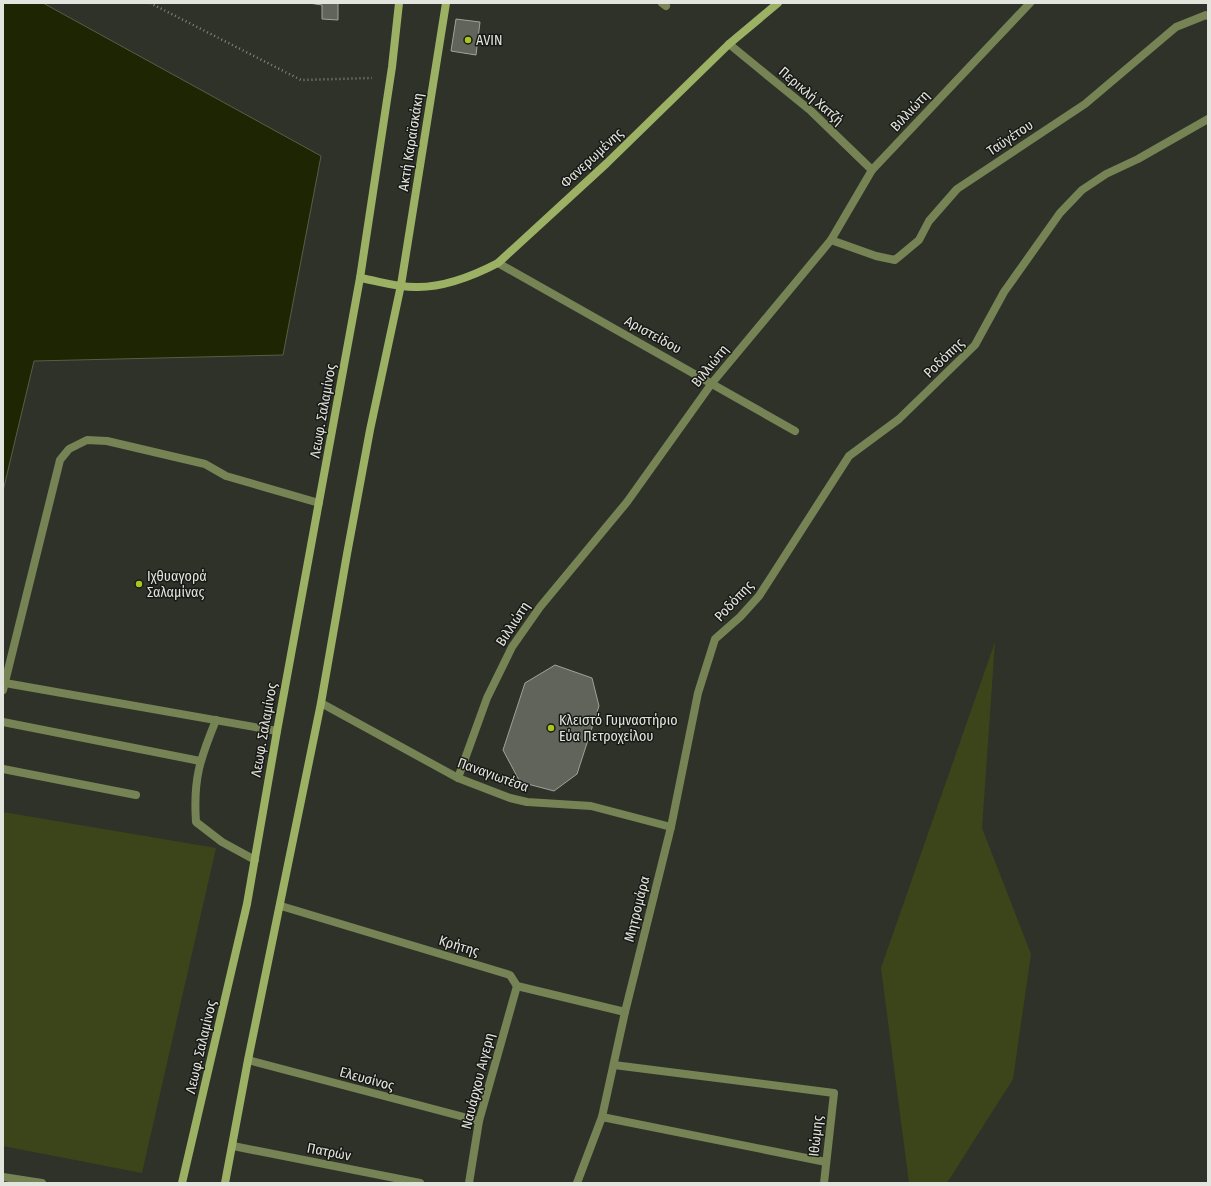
<svg xmlns="http://www.w3.org/2000/svg" width="1211" height="1186" viewBox="0 0 1211 1186" font-family="'Fira Sans Condensed',sans-serif">
  <style>
    .green { fill: #3b4519 }
    .water { fill: #1d2503; stroke: #585e45 }
    .building { fill: #61645a; stroke: #9fa398 }
    .lines { fill: none; stroke-linecap: round; stroke-linejoin: round }
    .path { stroke: #858780; stroke-width: 2.5; stroke-dasharray: 1 3; stroke-linecap: butt }
    .service { stroke: #768354; stroke-width: 8 }
    .minor { stroke: #768354; stroke-width: 8 }
    .secondary { stroke: #9db165; stroke-width: 8 }
    .poi-dot { fill: #a7c71e; stroke: #181915; stroke-width: 1.5 }
    .labels { text-anchor: middle; dominant-baseline: central; stroke-width: 3; stroke-linejoin: round; paint-order: stroke }
    .poi-label { font-size: 14px; fill: #e2e4de; stroke: #181915; text-anchor: start }
    .street-label { font-size: 14px; fill: #e2e4de; stroke: #181915 }
  </style>
  <rect width="100%" height="100%" fill="#2f3229"/>
  <g class="green">
    <polygon points="995,642 982,828 1031,954 1013,1079 947,1183 909,1183 881,968"/>
    <polygon points="3,812 216,848 142,1173 3,1146"/>
  </g>
  <polygon class="water" points="3,3 43,3 321,156 283,355 34,361 3,491"/>
  <g class="building">
    <polygon points="309,3 338,3 338,20 322,19 322,5"/>
    <polygon points="456,19 480,22 476,55 451,51"/>
    <polygon points="555,665 592,678 599,706 577,774 554,791 520,782 503,750 525,683"/>
  </g>
  <g class="lines">
    <polyline class="path" points="150,3 301,80 372,78"/>
    <g class="service">
      <polyline points="662,3 666,6"/>
      <path d="M216,720C200,759 193,779 196,822L222,842L255,860"/>
      <polyline points="3,722 200,761"/>
      <polyline points="3,769 136,795"/>
    </g>
    <g class="minor">
      <polyline points="729,44 811,111 872,170"/>
      <polyline points="831,240 876,256 895,260 919,240 929,221 957,189 1085,104 1176,27 1206,15 1208,16"/>
      <polyline points="498,263 795,431"/>
      <polyline points="5,683 277,731"/>
      <polyline points="3,690 60,460 69,449 87,440 107,441 205,464 226,476 319,503"/>
      <polyline points="321,703 458,778 510,798 527,802 591,806 671,827"/>
      <polyline points="458,778 487,698 512,647 540,607 627,502 712,383 831,240 872,170 1030,3"/>
      <polyline points="281,906 510,975 517,986 625,1012"/>
      <polyline points="248,1060 479,1121"/>
      <polyline points="614,1065 834,1093 824,1183"/>
      <polyline points="602,1117 826,1162"/>
      <polyline points="233,1146 420,1183"/>
      <polyline points="3,1177 42,1183"/>
      <polyline points="469,1183 479,1121 517,986"/>
      <polyline points="577,1183 602,1117 625,1012 671,827 698,693 715,639 740,617 759,596 849,456 899,419 975,345 1004,292 1060,213 1082,190 1106,174 1138,159 1208,119"/>
    </g>
    <g class="secondary">
      <path d="M360,278C379,281 399,288 418,287C446,287 473,276 498,263L607,163L729,44L778,3"/>
      <polyline points="182,1183 247,904 277,731 360,278 392,67 399,3"/>
      <polyline points="225,1183 248,1060 321,703 347,554 370,430 401,285 446,3"/>
    </g>
  </g>
  <g class="poi-dot">
    <circle cx="468" cy="40" r="4"/>
    <circle cx="139" cy="584" r="4"/>
    <circle cx="551" cy="728" r="4"/>
  </g>
  <g class="labels">
    <g class="poi-label">
      <text x="476" y="40">AVIN</text>
      <text x="147" y="576">Ιχθυαγορά<tspan x="147" dy="16">Σαλαμίνας</tspan></text>
      <text x="559" y="720">Κλειστό Γυμναστήριο<tspan x="559" dy="16">Εύα Πετροχείλου</tspan></text>
    </g>
    <g class="street-label">
      <text transform="translate(811 96) rotate(41)">Περικλή Χατζή</text>
      <text transform="translate(910 111) rotate(-47)">Βιλλιώτη</text>
      <text transform="translate(1010 138) rotate(-34)">Ταϋγέτου</text>
      <text transform="translate(411 142) rotate(-81)">Ακτή Καραϊσκάκη</text>
      <text transform="translate(592 158) rotate(-43)">Φανερωμένης</text>
      <text transform="translate(653 335) rotate(29)">Αριστείδου</text>
      <text transform="translate(944 358) rotate(-44)">Ροδόπης</text>
      <text transform="translate(710 366) rotate(-51)">Βιλλιώτη</text>
      <text transform="translate(323 411) rotate(-80)">Λεωφ. Σαλαμίνος</text>
      <text transform="translate(734 601) rotate(-47)">Ροδόπης</text>
      <text transform="translate(513 624) rotate(-57)">Βιλλιώτη</text>
      <text transform="translate(264 730) rotate(-80)">Λεωφ. Σαλαμίνος</text>
      <text transform="translate(493 775) rotate(20)">Παναγιωτέσα</text>
      <text transform="translate(637 909) rotate(-76)">Μητρομάρα</text>
      <text transform="translate(459 946) rotate(17)">Κρήτης</text>
      <text transform="translate(201 1047) rotate(-77)">Λεωφ. Σαλαμίνος</text>
      <text transform="translate(367 1079) rotate(15)">Ελευσίνος</text>
      <text transform="translate(478 1081) rotate(-76)">Ναυάρχου Αιγερη</text>
      <text transform="translate(816 1136) rotate(-84)">Ιθώμης</text>
      <text transform="translate(329 1152) rotate(11)">Πατρών</text>
    </g>
  </g>
  <rect width="1211" height="1186" fill="none" stroke="#e2e4de" stroke-width="8"/>
</svg>
